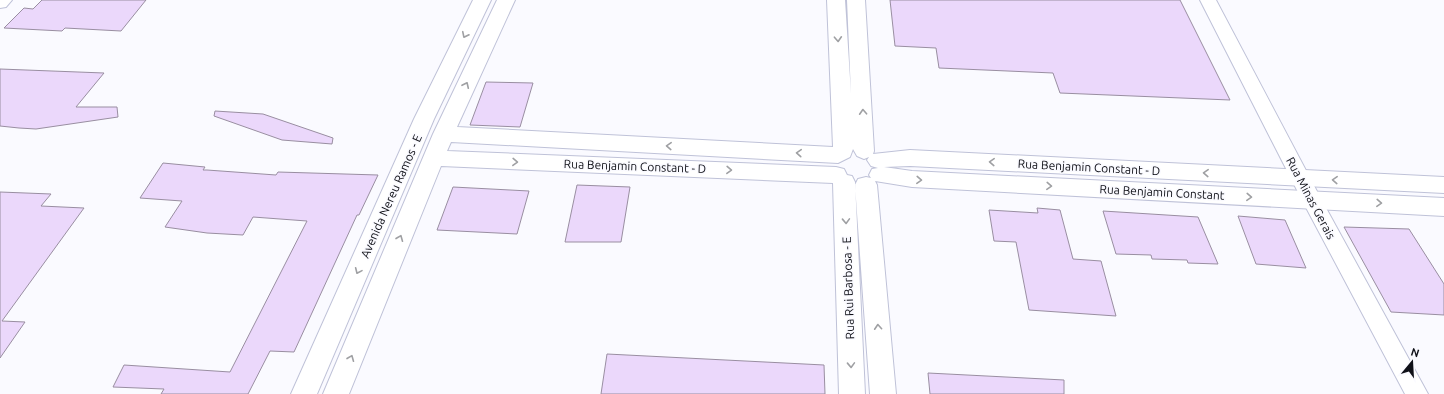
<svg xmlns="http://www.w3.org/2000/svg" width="1444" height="394" viewBox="0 0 1444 394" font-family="Ubuntu,sans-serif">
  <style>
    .building { fill: #ebd8fb; stroke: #998ea1 }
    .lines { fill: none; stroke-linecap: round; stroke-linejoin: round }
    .minor-casing { stroke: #bfc2d8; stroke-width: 2 }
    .tertiary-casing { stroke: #bfc2d8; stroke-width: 2 }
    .minor { fill: #fff; fill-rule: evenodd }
    .tertiary { fill: #fff; fill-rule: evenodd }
    .oneway { stroke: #9fa0a3 }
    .labels { text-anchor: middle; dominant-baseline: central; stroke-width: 3; stroke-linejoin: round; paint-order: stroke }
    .street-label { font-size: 12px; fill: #101118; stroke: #fafaff }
  </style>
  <rect width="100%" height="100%" fill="#fafaff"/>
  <g class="building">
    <polygon points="42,0 146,0 121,31 65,28 62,31 4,28 24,8 33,9"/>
    <polygon points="890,0 1180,0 1230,100 1060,93 1053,73 939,68 936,48 895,46"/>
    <polygon points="0,69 104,73 76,107 117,107 118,117 36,129 19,128 0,126"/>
    <polygon points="486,82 533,83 520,127 470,125"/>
    <polygon points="215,111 263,114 333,138 332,144 282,140 214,116"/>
    <polygon points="163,163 205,167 203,170 207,170 276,175 278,172 378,175 359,215 357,215 294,352 270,351 248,394 161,394 164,389 113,387 124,365 230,372 307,221 253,217 243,235 207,233 165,227 182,201 140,198"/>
    <polygon points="577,185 630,187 621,242 565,242"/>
    <polygon points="453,187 529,191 517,234 437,230"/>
    <polygon points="0,192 51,194 41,206 84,208 2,321 25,322 0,358"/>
    <polygon points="1037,208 1060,210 1073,259 1101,261 1116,316 1029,310 1016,242 994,241 989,210 1038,213"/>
    <polygon points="1103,211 1198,217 1218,264 1188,263 1187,260 1152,259 1151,255 1116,254"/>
    <polygon points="1238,216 1285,220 1306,268 1256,264"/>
    <polygon points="1344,227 1409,229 1444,284 1444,315 1391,312"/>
    <polygon points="607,354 824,365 825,394 601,394"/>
    <polygon points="928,373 1064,380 1064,394 930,394"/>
  </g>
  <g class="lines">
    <defs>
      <polygon id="minor" points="1200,0 1216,0 1320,197 1428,394 1405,394 1302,200"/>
      <g id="tertiary">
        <polygon points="0,0 12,0 6,7 0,8"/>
        <polygon points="473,0 491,0 434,119 317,394 291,394 414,119"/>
        <polygon points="497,0 515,0 457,127 833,147 827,0 845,0 851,94 847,0 865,0 874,151 873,154 910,150 1444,177 1444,193 910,166 884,167 912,171 1444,198 1444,216 912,187 875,181 877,185 896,394 870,394 855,185 858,179 866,177 871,178 869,175 872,169 878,168 871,166 867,160 869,157 864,159 857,156 853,149 850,157 838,163 451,142 447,151 836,167 844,169 847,175 852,176 855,182 865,394 839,394 833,183 441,166 349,394 323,394 433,134"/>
      </g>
    </defs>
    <use href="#minor" class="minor-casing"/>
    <use href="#tertiary" class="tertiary-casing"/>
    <use href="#minor" class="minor"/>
    <use href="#tertiary" class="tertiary"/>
  </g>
  <defs><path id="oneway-chevron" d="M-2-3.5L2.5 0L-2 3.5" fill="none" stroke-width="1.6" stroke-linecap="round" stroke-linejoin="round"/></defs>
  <g class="oneway">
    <use href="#oneway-chevron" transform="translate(465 35) rotate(116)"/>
    <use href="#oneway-chevron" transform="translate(838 39) rotate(87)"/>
    <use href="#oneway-chevron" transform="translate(466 85) rotate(-65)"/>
    <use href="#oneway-chevron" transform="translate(863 112) rotate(-93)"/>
    <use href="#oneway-chevron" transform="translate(669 146) rotate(-177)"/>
    <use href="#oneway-chevron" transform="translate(799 153) rotate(-176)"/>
    <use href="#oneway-chevron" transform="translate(515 162) rotate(2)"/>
    <use href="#oneway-chevron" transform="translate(992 162) rotate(-177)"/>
    <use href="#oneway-chevron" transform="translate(729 170) rotate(2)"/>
    <use href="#oneway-chevron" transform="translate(1206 173) rotate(-177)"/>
    <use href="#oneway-chevron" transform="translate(919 180) rotate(3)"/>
    <use href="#oneway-chevron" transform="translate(1335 180) rotate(-177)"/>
    <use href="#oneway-chevron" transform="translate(1049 186) rotate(3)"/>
    <use href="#oneway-chevron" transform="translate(1249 197) rotate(3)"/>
    <use href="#oneway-chevron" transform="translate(1379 203) rotate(3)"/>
    <use href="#oneway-chevron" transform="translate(846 221) rotate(88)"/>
    <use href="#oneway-chevron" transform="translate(400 238) rotate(-68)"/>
    <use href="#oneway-chevron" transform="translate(358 271) rotate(114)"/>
    <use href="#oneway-chevron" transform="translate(878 327) rotate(-94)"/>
    <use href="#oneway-chevron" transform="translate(351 358) rotate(-68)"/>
    <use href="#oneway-chevron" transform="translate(851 365) rotate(88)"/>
  </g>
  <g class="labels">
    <g class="street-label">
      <text transform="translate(635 166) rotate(2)">Rua Benjamin Constant - D</text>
      <text transform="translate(1089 167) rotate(3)">Rua Benjamin Constant - D</text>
      <text transform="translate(1162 192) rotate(3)">Rua Benjamin Constant</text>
      <text transform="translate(391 196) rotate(-66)">Avenida Nereu Ramos - E</text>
      <text transform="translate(1311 198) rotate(62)">Rua Minas Gerais</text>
      <text transform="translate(848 288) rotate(-92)">Rua Rui Barbosa - E</text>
    </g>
  </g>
  <g transform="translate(1412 362) rotate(18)" stroke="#fafaff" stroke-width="3" paint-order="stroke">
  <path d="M0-3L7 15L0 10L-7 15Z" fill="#101118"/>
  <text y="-6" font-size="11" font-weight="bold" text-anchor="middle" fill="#101118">N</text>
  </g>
</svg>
